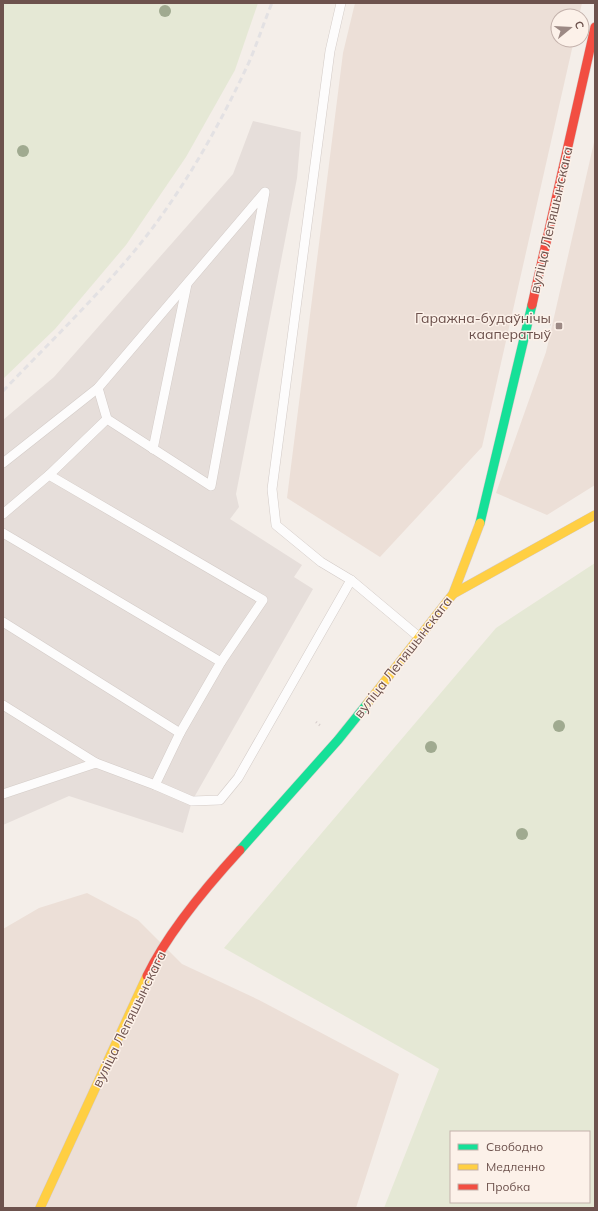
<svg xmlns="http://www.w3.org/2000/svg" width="598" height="1211" viewBox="0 0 598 1211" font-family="Mulish,sans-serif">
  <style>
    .residential { fill: #ecdfd7 }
    .industrial { fill: #e6deda }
    .green { fill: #e5e8d5; fill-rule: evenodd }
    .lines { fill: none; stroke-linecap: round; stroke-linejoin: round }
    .lane-casing { stroke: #d3cbc7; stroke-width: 10 }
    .fast-casing { stroke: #d3c9c6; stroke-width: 10 }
    .slow-casing { stroke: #d3c9c6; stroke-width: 10 }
    .jam-casing { stroke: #d3c9c6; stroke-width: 10 }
    .path { stroke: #d5ccca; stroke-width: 2.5; stroke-dasharray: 1 3; stroke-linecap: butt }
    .lane { stroke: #fdfcfc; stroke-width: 9 }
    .fast { stroke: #16e098; stroke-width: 9 }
    .slow { stroke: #ffcf43; stroke-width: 9 }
    .jam { stroke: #f24e42; stroke-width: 9 }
    .rail { stroke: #e3e1e3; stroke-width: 3; stroke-dasharray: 6 4; stroke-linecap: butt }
    .tree { fill: #a0aa90 }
    .poi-dot { fill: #9c8984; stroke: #fcf1e9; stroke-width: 1.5 }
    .labels { text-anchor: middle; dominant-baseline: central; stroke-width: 3; stroke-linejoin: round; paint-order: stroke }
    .street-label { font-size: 14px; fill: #6d524d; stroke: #fcf1e9 }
    .poi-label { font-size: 14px; fill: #6d524d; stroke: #fcf1e9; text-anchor: end }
  </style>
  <rect width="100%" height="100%" fill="#f4eee9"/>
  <g class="residential">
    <polygon points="355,3 582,3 579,16 558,16 558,40 574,40 482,447 380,557 287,498 343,53"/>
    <polygon points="595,138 595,485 547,515 496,493 546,352"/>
    <polygon points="87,893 138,920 182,964 259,1000 399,1074 356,1208 3,1208 3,929 39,908"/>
  </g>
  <polygon class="industrial" points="253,121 301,132 297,178 236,494 239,507 230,519 302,565 294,577 313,589 192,801 183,833 69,796 3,825 3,420 54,377 233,174"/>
  <g class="green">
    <polygon points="3,3 258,3 235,70 186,157 126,245 55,329 3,379"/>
    <path d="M595,563V1208H384L439,1069L224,948L496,628ZM451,1132H589V1202H451Z"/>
  </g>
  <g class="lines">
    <defs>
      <g id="lane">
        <polyline points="341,3 330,51 272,489 276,525 321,562 351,580 419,637"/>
        <polyline points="98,388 107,419"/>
        <polyline points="153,449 187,284"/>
        <polyline points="3,463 98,388 265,192 211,486 107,419 49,475"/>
        <polyline points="3,514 49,475 263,600 221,662 180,733 155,785"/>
        <polyline points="3,533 221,662"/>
        <polyline points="3,622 180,733"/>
        <polyline points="3,705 96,763"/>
        <polyline points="3,794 96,763 155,785 192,801 220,800 238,778 351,580"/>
      </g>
      <g id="fast">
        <polyline points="480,523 532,305"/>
        <polyline points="240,850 338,740 367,704"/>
      </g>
      <g id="slow">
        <polyline points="453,594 595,515"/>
        <polyline points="367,704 453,594 480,523"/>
        <polyline points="40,1208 147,976"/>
      </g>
      <g id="jam">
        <polyline points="532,305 595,27"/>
        <path d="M147,976C168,932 207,886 240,850"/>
      </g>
    </defs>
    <use href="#lane" class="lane-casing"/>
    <use href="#fast" class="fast-casing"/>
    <use href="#slow" class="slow-casing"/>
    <use href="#jam" class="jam-casing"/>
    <g class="path">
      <polyline points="550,324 559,326"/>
      <polyline points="316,722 322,727"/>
    </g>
    <use href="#lane" class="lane"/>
    <use href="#fast" class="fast"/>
    <use href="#slow" class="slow"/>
    <use href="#jam" class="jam"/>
    <path class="rail" d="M3,391C48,344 95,299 136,249C182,193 220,125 250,60C258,41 264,22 272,3"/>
  </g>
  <g class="tree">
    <circle cx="165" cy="11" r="6"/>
    <circle cx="23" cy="151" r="6"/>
    <circle cx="559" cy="726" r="6"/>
    <circle cx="431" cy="747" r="6"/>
    <circle cx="522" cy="834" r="6"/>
  </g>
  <rect class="poi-dot" x="555" y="322" width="8" height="8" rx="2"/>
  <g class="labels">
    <g class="street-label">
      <text transform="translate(551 220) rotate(-77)">вуліца Лепяшынскага</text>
      <text transform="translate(403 657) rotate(-52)">вуліца Лепяшынскага</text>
      <text transform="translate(129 1019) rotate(-64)">вуліца Лепяшынскага</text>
    </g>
    <g class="poi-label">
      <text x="551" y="318">Гаражна-будаўнічы<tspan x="551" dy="16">кааператыў</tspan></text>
    </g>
  </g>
  <rect width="598" height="1211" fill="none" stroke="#6d524d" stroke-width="8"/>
  <rect x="450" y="1131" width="140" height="72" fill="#fcf1e9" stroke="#c3b1ab"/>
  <rect x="458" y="1144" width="20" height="6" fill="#16e098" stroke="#c3b1ab"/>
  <text x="486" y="1151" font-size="12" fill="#6d524d">Свободно</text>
  <rect x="458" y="1164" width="20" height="6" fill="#ffcf43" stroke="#c3b1ab"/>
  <text x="486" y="1171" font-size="12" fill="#6d524d">Медленно</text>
  <rect x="458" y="1184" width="20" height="6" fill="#f24e42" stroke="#c3b1ab"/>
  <text x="486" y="1191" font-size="12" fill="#6d524d">Пробка</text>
  <g transform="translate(570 28) rotate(72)"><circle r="19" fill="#fcf1e9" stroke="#c3b1ab"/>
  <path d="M0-3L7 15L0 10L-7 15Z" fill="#9c8984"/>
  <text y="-6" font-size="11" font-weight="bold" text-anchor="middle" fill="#6d524d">С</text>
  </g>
</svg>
